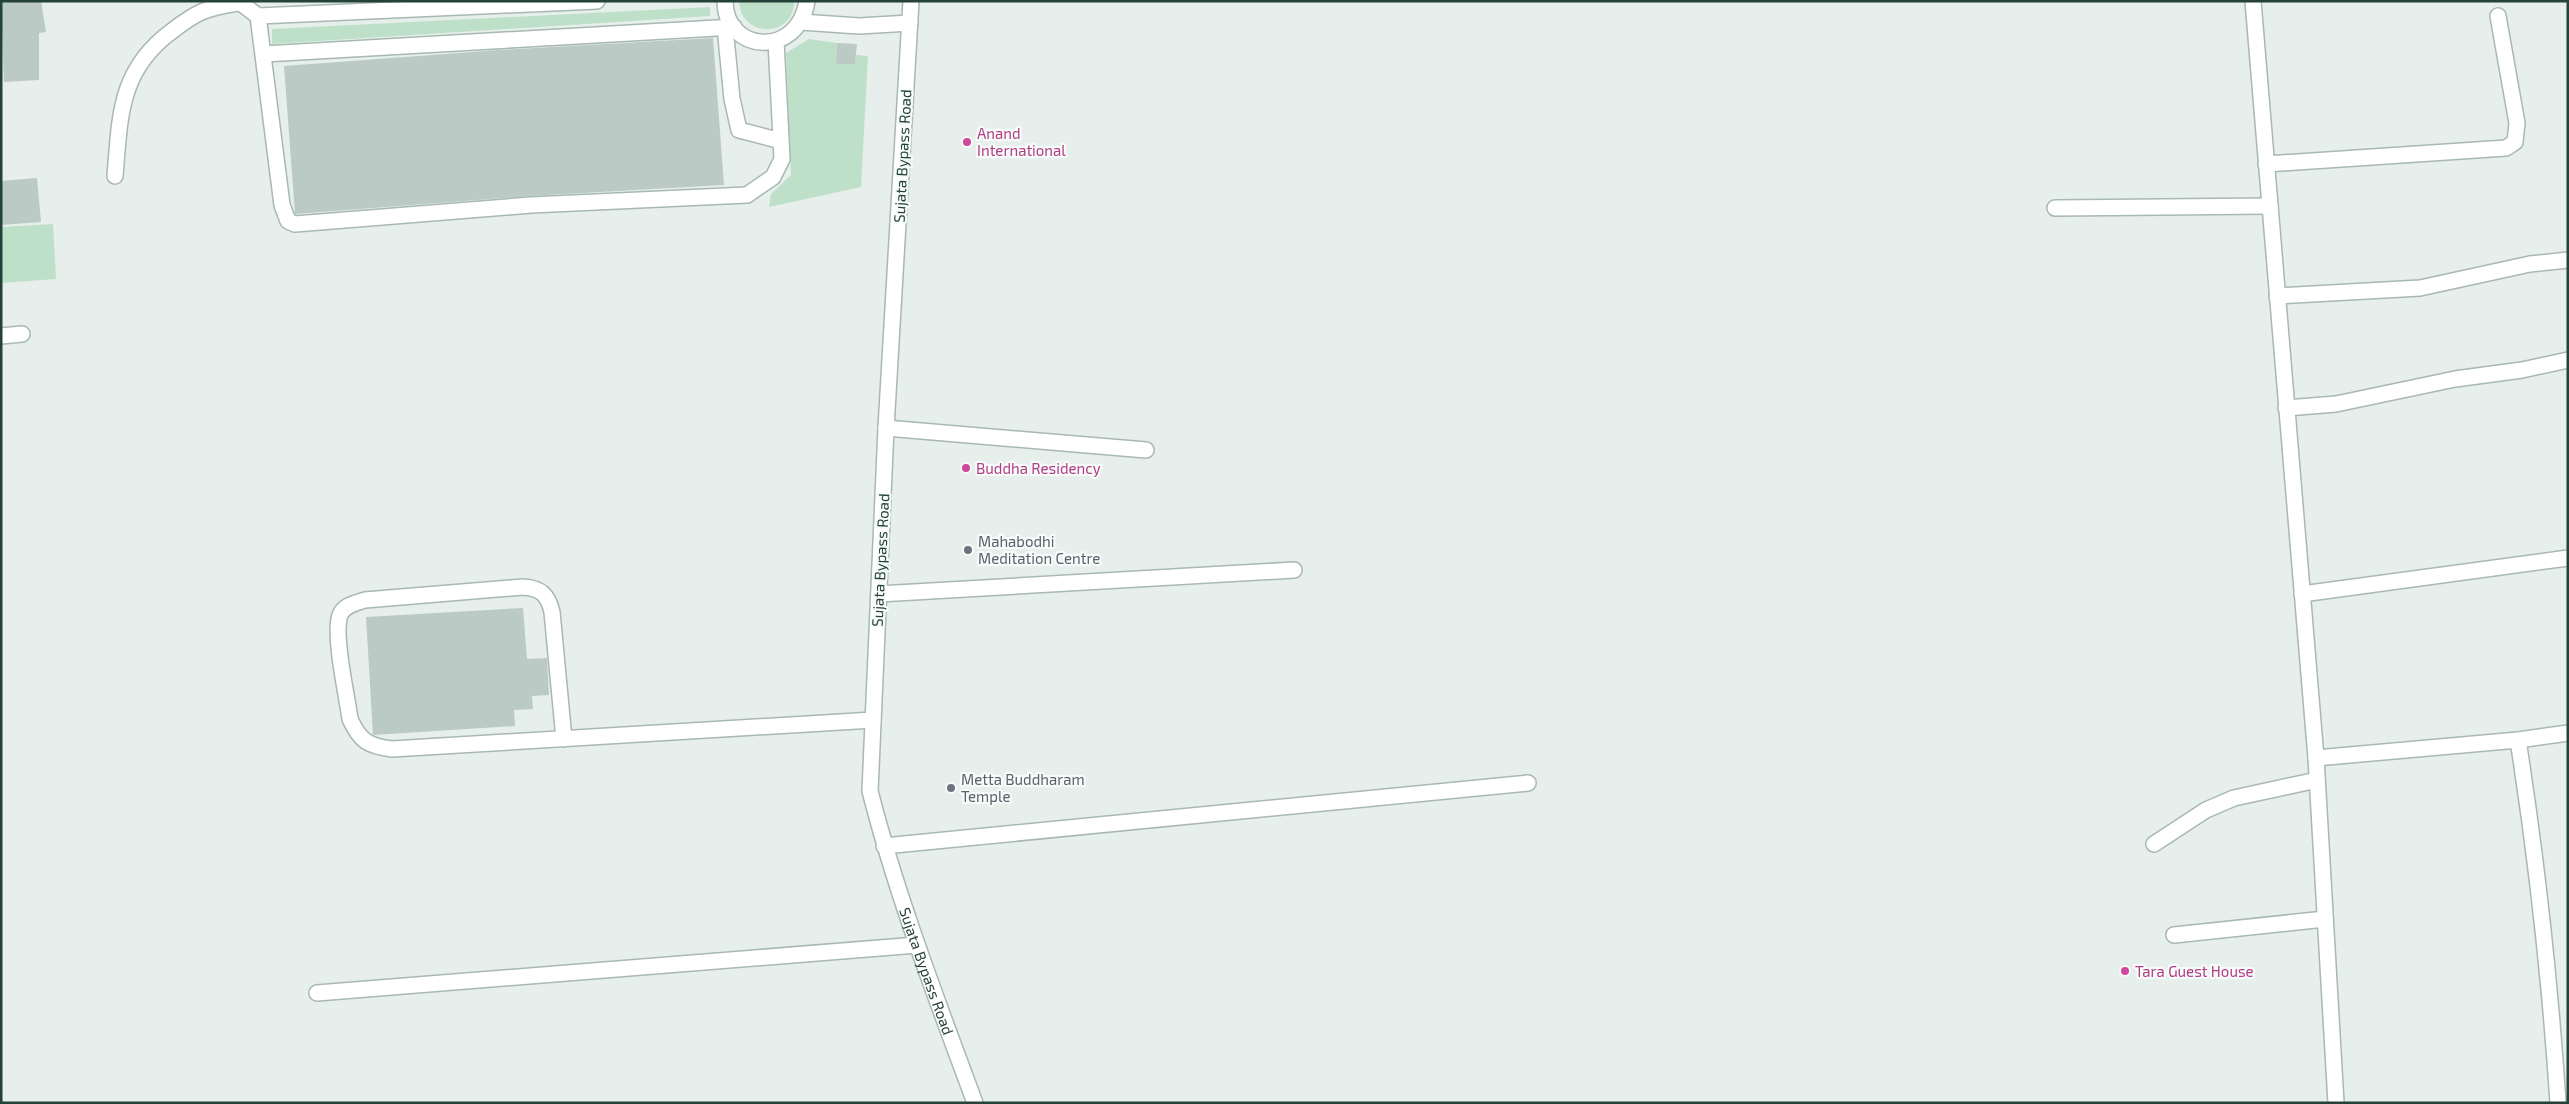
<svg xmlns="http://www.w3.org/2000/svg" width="2569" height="1104" viewBox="0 0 2569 1104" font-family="'Exo 2',sans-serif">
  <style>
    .green { fill: #bfe0c8 }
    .building { fill: #bbcac4 }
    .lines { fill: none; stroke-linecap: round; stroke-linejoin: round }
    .minor-casing { stroke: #a8b8b2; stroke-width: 18 }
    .minor { stroke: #fff; stroke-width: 15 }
    .hotel-dot { fill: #d1479c; stroke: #f7fbf9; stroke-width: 2 }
    .worship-dot { fill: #6b7280; stroke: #f7fbf9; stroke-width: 2 }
    .labels { text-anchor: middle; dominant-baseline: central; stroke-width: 4.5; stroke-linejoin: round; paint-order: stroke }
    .hotel-label { font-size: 15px; fill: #b23c85; stroke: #f7fbf9; text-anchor: start }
    .street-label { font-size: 15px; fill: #24423a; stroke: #f7fbf9 }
    .worship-label { font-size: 15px; fill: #5b616d; stroke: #f7fbf9; text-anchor: start }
  </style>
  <rect width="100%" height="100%" fill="#e6efeb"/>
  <g class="green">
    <path d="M739,1H794C795,37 741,40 739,1Z"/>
    <polygon points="710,7 710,16 272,44 272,29"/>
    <polygon points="809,39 837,43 836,64 855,64 856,55 868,56 861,187 769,207 771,194 791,175 786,53"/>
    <polygon points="53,224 56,279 1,283 1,227"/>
  </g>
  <g class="building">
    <polygon points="1,1 41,1 46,32 39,33 39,80 4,82"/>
    <polygon points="713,38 724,185 530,196 295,214 284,66 499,50"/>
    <polygon points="837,43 857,44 855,64 836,64"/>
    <polygon points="37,178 41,222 1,225 1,181"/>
    <polygon points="523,608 527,659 547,658 549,695 532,696 533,709 514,710 515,726 373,735 366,617"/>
  </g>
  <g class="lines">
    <defs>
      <g id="minor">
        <polyline points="238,1 258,16 282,205 288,221 295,224 531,205 747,195 773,177 782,159 776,41"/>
        <path d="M725,1C725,53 798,59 807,1"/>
        <path id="s1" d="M911,1L886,428L870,791C897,897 937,1000 975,1103"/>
        <polyline points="2253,1 2316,758 2336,1103"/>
        <polyline points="258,16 597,1"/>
        <polyline points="801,22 859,26 910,23"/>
        <polyline points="725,27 732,99 739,130 781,141"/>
        <polyline points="264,54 734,27"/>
        <polyline points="2266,164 2506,148 2515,142 2517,123 2498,16"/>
        <path d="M115,176C120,116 119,70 172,31C198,11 206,8 238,3"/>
        <polyline points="2055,208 2270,206"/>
        <polyline points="2277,296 2420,288 2530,264 2568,260"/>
        <polyline points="1,336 22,334"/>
        <polyline points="2286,408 2336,404 2455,379 2522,370 2568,360"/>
        <polyline points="886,428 1146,450"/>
        <polyline points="879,594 1294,570"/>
        <polyline points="2302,594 2568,558"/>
        <path d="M564,739L552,612C548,595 541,588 523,587L365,600C356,603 344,605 340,615C333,635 347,696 350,719C360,741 368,746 392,749L873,720"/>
        <path d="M2518,740C2537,862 2550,980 2558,1103"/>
        <polyline points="2316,758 2518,740 2568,733"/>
        <polyline points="2154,844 2206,810 2234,798 2317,780"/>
        <polyline points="884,846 1528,783"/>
        <polyline points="2174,935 2325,919"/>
        <polyline points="317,993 917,945"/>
      </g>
    </defs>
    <use href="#minor" class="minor-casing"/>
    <use href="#minor" class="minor"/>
  </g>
  <g class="hotel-dot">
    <circle cx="967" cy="142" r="5"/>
    <circle cx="966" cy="468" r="5"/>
    <circle cx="2125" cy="971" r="5"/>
  </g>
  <g class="worship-dot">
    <circle cx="968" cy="550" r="5"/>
    <circle cx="951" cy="788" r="5"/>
  </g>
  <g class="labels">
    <g class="hotel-label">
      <text x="977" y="133">Anand<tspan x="977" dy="17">International</tspan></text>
      <text x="976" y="468">Buddha Residency</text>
      <text x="2135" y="971">Tara Guest House</text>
    </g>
    <g class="street-label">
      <text transform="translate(902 156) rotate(-87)">Sujata Bypass Road</text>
      <text transform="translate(880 560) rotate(-87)">Sujata Bypass Road</text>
      <text stroke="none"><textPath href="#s1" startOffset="980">Sujata Bypass Road</textPath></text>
    </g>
    <g class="worship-label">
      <text x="978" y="541">Mahabodhi<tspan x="978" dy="17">Meditation Centre</tspan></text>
      <text x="961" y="779">Metta Buddharam<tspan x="961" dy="17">Temple</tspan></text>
    </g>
  </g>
  <rect width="2569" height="1104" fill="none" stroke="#24423a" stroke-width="5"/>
</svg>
